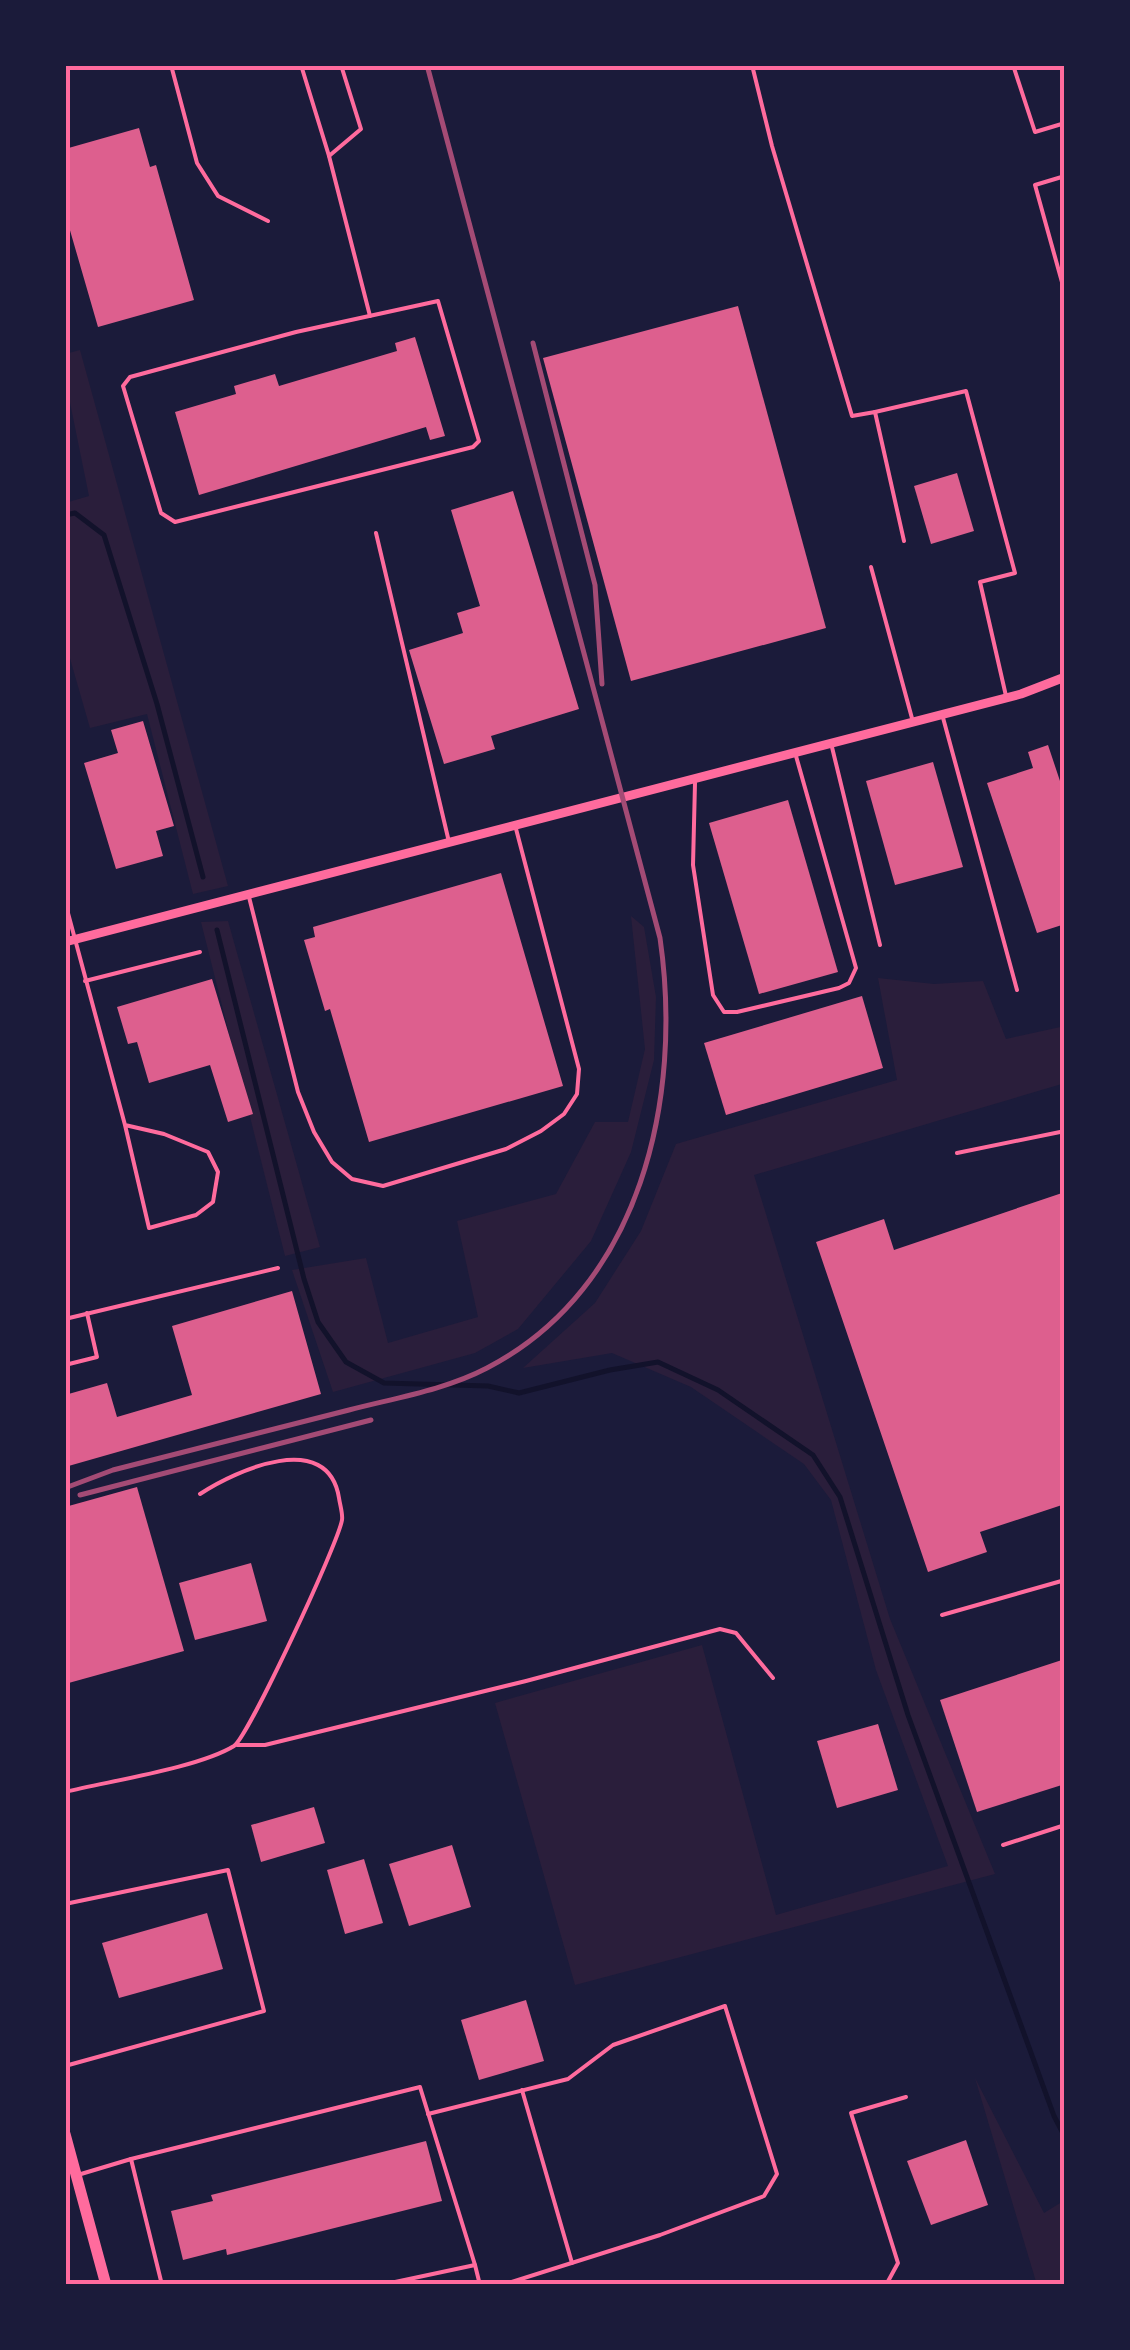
<svg xmlns="http://www.w3.org/2000/svg" width="1130" height="2350" viewBox="0 0 1130 2350" font-family="Helvetica,sans-serif">
  <style>
    .green { fill: #2a1e3b }
    .lines { fill: none; stroke-linecap: round; stroke-linejoin: round }
    .stream { stroke: #12122b; stroke-width: 5 }
    .building { fill: #dd5f8e }
    .service { stroke: #ff6b9d; stroke-width: 4 }
    .minor { stroke: #ff6b9d; stroke-width: 9 }
    .secondary { stroke: #ff6b9d; stroke-width: 11 }
    .rail { stroke: #a44b75; stroke-width: 5 }
    .neatline { fill: none; stroke: #ff6b9d; stroke-width: 4 }
  </style>
  <rect width="100%" height="100%" fill="#1b1b3a"/>
  <g class="green">
    <polygon points="80,350 228,886 193,894 147,714 90,728 65,641 65,503 89,496 65,378 65,354"/>
    <polygon points="631,916 644,927 656,997 654,1060 631,1152 591,1241 518,1329 475,1353 333,1392 292,1270 366,1258 388,1343 478,1317 457,1221 556,1194 595,1122 628,1122 645,1049"/>
    <polygon points="228,921 320,1247 285,1256 201,922"/>
    <polygon points="878,978 934,984 983,981 1006,1039 1065,1026 1065,1083 754,1175 890,1619 995,1874 575,1985 495,1703 702,1645 776,1915 948,1866 876,1670 831,1500 804,1464 691,1387 612,1353 523,1368 595,1303 641,1231 676,1144 897,1080"/>
    <polygon points="975,2078 1044,2213 1065,2200 1065,2285 1037,2285"/>
  </g>
  <g class="lines">
    <g class="stream">
      <polyline points="65,515 75,513 104,535 157,704 203,877"/>
      <polyline points="217,930 304,1279 318,1322 346,1362 384,1383 488,1386 519,1393 610,1370 658,1362 718,1390 813,1455 840,1497 908,1715 1054,2116 1065,2137"/>
    </g>
  </g>
  <g class="building">
    <polygon points="139,128 150,167 156,165 194,300 98,327 65,213 65,189 68,188 65,149"/>
    <polygon points="738,306 826,628 631,681 543,358"/>
    <polygon points="415,337 445,436 430,440 426,427 199,495 175,412 236,394 234,386 275,374 279,386 397,351 395,343"/>
    <polygon points="957,473 974,531 931,544 914,486"/>
    <polygon points="513,491 579,709 491,736 495,749 444,764 409,650 463,633 457,613 480,606 451,510"/>
    <polygon points="143,721 174,826 156,831 163,856 116,869 84,763 118,753 111,730"/>
    <polygon points="1048,745 1065,796 1065,924 1037,933 987,783 1033,768 1028,752"/>
    <polygon points="933,762 963,867 895,885 866,781"/>
    <polygon points="788,800 838,972 759,994 709,823"/>
    <polygon points="501,873 563,1086 369,1142 330,1009 325,1011 304,940 315,937 313,927"/>
    <polygon points="212,979 253,1114 228,1122 210,1065 149,1083 137,1042 128,1044 117,1007"/>
    <polygon points="862,996 883,1068 726,1115 704,1043"/>
    <polygon points="1065,1192 1065,1504 980,1532 987,1552 928,1572 816,1242 884,1219 894,1250"/>
    <polygon points="292,1291 321,1394 65,1467 65,1395 107,1383 117,1417 192,1395 172,1326"/>
    <polygon points="137,1487 184,1651 65,1684 65,1507"/>
    <polygon points="251,1563 267,1621 195,1640 179,1583"/>
    <polygon points="1065,1659 1065,1784 977,1812 940,1700"/>
    <polygon points="878,1724 898,1790 837,1808 817,1741"/>
    <polygon points="314,1807 325,1843 261,1862 251,1825"/>
    <polygon points="452,1845 471,1907 409,1926 389,1864"/>
    <polygon points="364,1859 383,1923 345,1934 327,1870"/>
    <polygon points="207,1913 223,1969 119,1998 102,1943"/>
    <polygon points="526,2000 544,2061 479,2080 461,2020"/>
    <polygon points="966,2140 988,2205 931,2225 907,2161"/>
    <polygon points="426,2141 442,2201 227,2255 226,2249 183,2260 171,2211 213,2201 211,2195"/>
  </g>
  <g class="lines">
    <g class="service">
      <polyline points="171,65 197,163 218,196 268,221"/>
      <polyline points="301,65 329,156 370,316"/>
      <polyline points="752,65 772,146 852,416 875,412 904,541"/>
      <polyline points="1013,65 1035,132 1065,123"/>
      <polyline points="329,156 361,129 341,65"/>
      <polyline points="1065,176 1035,185 1065,293"/>
      <polygon points="438,301 479,441 473,447 175,522 161,513 123,386 130,377 296,332"/>
      <polyline points="875,412 966,391 1015,573 980,582 1006,696"/>
      <polyline points="376,533 449,842"/>
      <polyline points="871,567 913,722"/>
      <polyline points="942,714 1017,990"/>
      <polyline points="831,743 880,945"/>
      <polyline points="1065,745 1065,749"/>
      <polyline points="695,783 693,865 713,995 724,1012 737,1012 839,988 849,983 856,968 796,756"/>
      <polyline points="249,897 298,1092 314,1132 332,1162 352,1179 383,1186 506,1149 541,1131 564,1114 577,1094 579,1069 515,825"/>
      <polyline points="65,902 125,1125 164,1134 208,1152 218,1172 213,1202 196,1215 149,1228 125,1125"/>
      <polyline points="85,981 200,952"/>
      <polyline points="957,1153 1065,1131"/>
      <polyline points="65,1319 278,1268"/>
      <polyline points="65,1365 97,1357 87,1313"/>
      <polyline points="942,1615 1065,1580"/>
      <polyline points="237,1745 265,1745 526,1681 720,1629 736,1633 773,1678"/>
      <path d="M65,1792C109,1781 198,1768 234,1746C248,1737 338,1544 342,1520C343,1514 340,1505 339,1498C328,1429 236,1470 200,1494"/>
      <polyline points="1003,1845 1065,1825"/>
      <polyline points="65,1904 228,1870 264,2011 65,2066"/>
      <polyline points="522,2090 572,2263"/>
      <polyline points="428,2114 568,2079 613,2045 725,2006 777,2174 764,2196 660,2235 502,2285"/>
      <polyline points="131,2159 420,2087 475,2265 381,2285"/>
      <polyline points="81,2174 131,2159 162,2285"/>
      <polyline points="475,2265 480,2285"/>
      <polyline points="886,2285 898,2263 851,2113 906,2097"/>
    </g>
    <polyline class="minor" points="65,942 1021,694 1065,677"/>
    <polyline class="secondary" points="65,2134 106,2285"/>
    <g class="rail">
      <polyline points="533,343 595,585 602,684"/>
      <path d="M65,1488L113,1470C191,1450 270,1430 349,1410C395,1398 445,1390 487,1368C642,1288 683,1097 660,938L427,65"/>
      <polyline points="80,1495 371,1420"/>
    </g>
  </g>
  <rect width="1130" height="2350" fill="none" stroke="#1b1b3a" stroke-width="135"/>
  <rect x="68" y="68" width="994" height="2214" class="neatline"/>
</svg>
